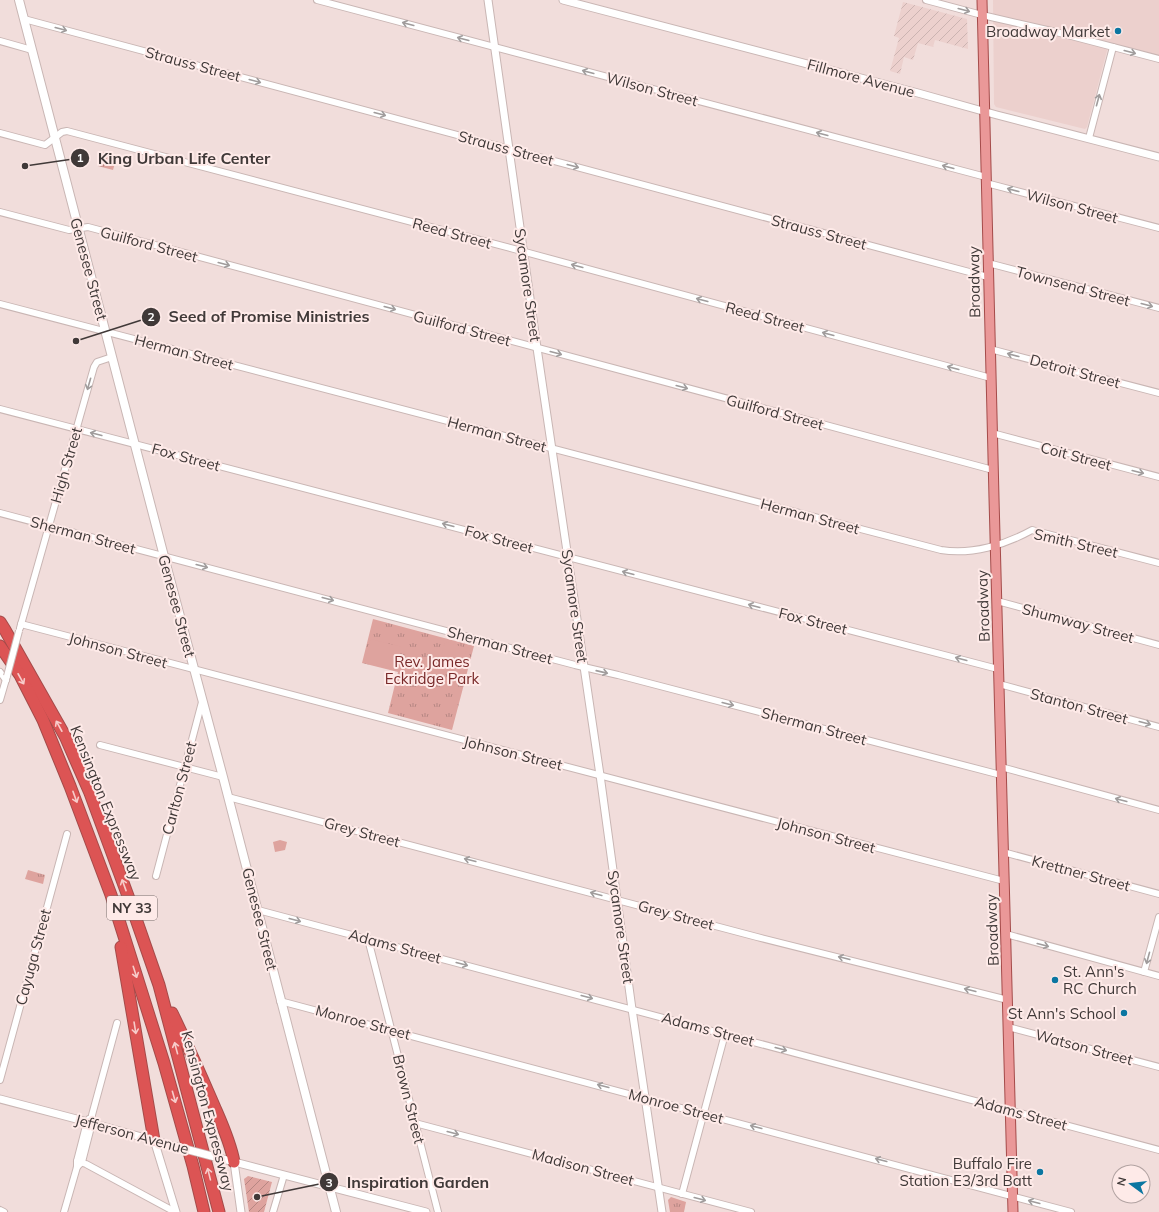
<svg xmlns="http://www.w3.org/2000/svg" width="1159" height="1212" viewBox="0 0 1159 1212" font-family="Mulish,sans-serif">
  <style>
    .built { fill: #ecd0cd }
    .industrial { fill: url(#industrial-furrows) }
    .park { fill: url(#park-tufts) }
    .garden { fill: url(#garden-furrows) }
    .pitch { fill: #dea39e }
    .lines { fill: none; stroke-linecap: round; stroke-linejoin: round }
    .minor-casing { stroke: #c9b6b4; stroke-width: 8 }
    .tertiary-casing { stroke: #c9b6b4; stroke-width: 9 }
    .secondary-casing { stroke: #c9b6b4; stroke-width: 10 }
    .primary-casing { stroke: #a54b4a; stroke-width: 11 }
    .motorway-casing { stroke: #a54b4a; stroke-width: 13 }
    .minor { stroke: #fff; stroke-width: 6 }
    .tertiary { stroke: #fff; stroke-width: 7 }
    .secondary { stroke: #fff; stroke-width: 8 }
    .primary { stroke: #ea9898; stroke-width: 9 }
    .motorway { stroke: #dc5454; stroke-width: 11 }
    .minor-bridge-casing { stroke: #c9b6b4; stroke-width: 8; stroke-linecap: butt }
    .tertiary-bridge-casing { stroke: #c9b6b4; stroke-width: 9; stroke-linecap: butt }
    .minor-bridge { stroke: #fff; stroke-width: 6 }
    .tertiary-bridge { stroke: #fff; stroke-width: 7 }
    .oneway { stroke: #a09c9c }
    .oneway2 { stroke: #f7ccca }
    .poi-dot { fill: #0b76a1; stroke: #feeae8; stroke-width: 1.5 }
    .labels { text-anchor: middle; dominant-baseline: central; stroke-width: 4; stroke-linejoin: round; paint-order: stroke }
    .shield { fill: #feeae8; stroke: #796e6d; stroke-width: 1 }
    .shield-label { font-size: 14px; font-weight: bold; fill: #403938 }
    .poi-label { font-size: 15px; fill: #403938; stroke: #feeae8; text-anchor: end }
    .street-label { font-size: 15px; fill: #403938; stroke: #feeae8 }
    .park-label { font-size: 15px; fill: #792929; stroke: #feeae8 }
    .leader { fill: none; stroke: #403938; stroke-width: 1.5 }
    .callout-dot { fill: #403938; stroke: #feeae8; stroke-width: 1.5 }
    .mark-label { font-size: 12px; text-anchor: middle; font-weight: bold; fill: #fff }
    .callout-label { font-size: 16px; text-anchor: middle; font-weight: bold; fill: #403938; stroke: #feeae8; stroke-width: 4; stroke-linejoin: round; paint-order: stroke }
  </style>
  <defs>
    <pattern id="industrial-furrows" width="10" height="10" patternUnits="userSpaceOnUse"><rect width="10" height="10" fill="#ecd0cd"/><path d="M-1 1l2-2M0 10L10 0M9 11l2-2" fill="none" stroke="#cbb3b1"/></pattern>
    <pattern id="park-tufts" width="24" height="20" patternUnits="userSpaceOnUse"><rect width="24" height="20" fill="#dea39e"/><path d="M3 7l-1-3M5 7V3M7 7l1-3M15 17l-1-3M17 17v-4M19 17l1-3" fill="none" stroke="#b58682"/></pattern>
    <pattern id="garden-furrows" width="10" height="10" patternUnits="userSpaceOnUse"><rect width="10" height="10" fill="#dea39e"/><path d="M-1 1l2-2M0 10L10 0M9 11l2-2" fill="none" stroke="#b58682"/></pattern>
  </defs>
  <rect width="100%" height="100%" fill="#f1dddb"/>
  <polygon class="built" points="993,0 1159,0 1159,56 1109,43 1087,127 1085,129 996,107 994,104"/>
  <polygon class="industrial" points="903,2 967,19 968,49 935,40 933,47 918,43 913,60 904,57 900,74 890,71 899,38 894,36"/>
  <g class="park">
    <polygon points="102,152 117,156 113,170 98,166"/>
    <polygon points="373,619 474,646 452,730 388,713 398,672 362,663"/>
    <polygon points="280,840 287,842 285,850 275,852 273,842"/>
    <polygon points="28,870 45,875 43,884 25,879"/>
    <polygon points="671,1197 686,1202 684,1212 670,1212 668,1200"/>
  </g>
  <polygon class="garden" points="248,1176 272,1182 264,1212 249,1212 244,1179"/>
  <g class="pitch">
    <polygon points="371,639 402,647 395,670 365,662"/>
    <polygon points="445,642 467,648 463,662 441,656"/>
  </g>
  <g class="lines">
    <defs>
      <g id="minor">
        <polyline points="317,0 986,177"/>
        <polyline points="926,0 982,15 1056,32 1159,59"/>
        <polyline points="24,19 988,277"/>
        <polyline points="0,41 32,50"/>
        <polyline points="0,133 45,145 62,132 67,131 514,249 991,378"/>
        <polyline points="1089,138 1113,47"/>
        <polyline points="986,183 1159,228"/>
        <polyline points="0,212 69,230 88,227 993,470"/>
        <polyline points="988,263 1159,308"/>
        <path d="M0,304L941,550C972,555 1005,545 1032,530L1159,563"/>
        <polyline points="990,349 1159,393"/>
        <polyline points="0,409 998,669"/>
        <polyline points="992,433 1159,477"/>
        <polyline points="0,513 575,665 618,675 1001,775"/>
        <polyline points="997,601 1159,645"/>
        <polyline points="21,624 1004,881"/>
        <polyline points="20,628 94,367 97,362 112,357"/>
        <polyline points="0,672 6,680"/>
        <polyline points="999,684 1159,727"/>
        <polyline points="0,700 7,676"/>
        <polyline points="100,745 223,777"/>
        <polyline points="1001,767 1159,810"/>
        <polyline points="228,797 757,937 1008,1000"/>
        <polyline points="1003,852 1159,894"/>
        <polyline points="156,876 202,702"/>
        <polyline points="258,910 1159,1150"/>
        <polyline points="1006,934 1159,976"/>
        <polyline points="368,939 438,1212"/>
        <polyline points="1144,972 1159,917"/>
        <polyline points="280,1001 1071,1212"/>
        <polyline points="1008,1027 1159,1067"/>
        <polyline points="0,1080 67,834"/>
        <polyline points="415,1123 751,1212"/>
        <polyline points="77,1161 86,1164 175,1212"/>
        <polyline points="77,1167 82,1162 92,1123 92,1115 117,1023"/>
        <polyline points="682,1194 725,1034"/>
        <polyline points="0,1210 4,1212"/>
        <polyline points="64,1212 77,1167 77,1161 87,1122 89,1119"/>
        <polyline points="273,1212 284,1175"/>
      </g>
      <g id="tertiary">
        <polyline points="488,0 537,348 600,775 632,1009 662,1212"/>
        <polyline points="563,0 918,93 997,115 1159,157"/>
        <polyline points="0,1099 84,1121 174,1146"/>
        <polyline points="154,1140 176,1212"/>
        <polyline points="219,1158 426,1212"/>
        <polyline points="234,1162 241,1212"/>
      </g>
      <polyline id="secondary" points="19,0 166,564 223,777 336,1212"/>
      <polyline id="primary" points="982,0 994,498 1013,1212"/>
      <g id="motorway">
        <polyline points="0,622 5,630 65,736 90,793 128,896 159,985 219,1212"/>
        <polyline points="0,646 20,675 43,720 70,786 111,895 164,1063 193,1166 204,1212"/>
        <polyline points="121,947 154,1140"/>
        <path d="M172,1013C186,1042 199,1071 212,1101C220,1120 230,1140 234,1162"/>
      </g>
    </defs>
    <use href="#minor" class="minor-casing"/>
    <use href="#tertiary" class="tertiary-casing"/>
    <use href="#secondary" class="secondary-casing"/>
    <use href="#primary" class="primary-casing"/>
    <use href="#motorway" class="motorway-casing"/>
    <use href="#minor" class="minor"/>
    <use href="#tertiary" class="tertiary"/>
    <use href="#secondary" class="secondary"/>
    <use href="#primary" class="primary"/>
    <use href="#motorway" class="motorway"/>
    <defs>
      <polyline id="minor-bridge" points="7,676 19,631"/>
      <polyline id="tertiary-bridge" points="174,1146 219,1158"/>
    </defs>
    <use href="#minor-bridge" class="minor-bridge-casing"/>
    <use href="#tertiary-bridge" class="tertiary-bridge-casing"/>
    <use href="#minor-bridge" class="minor-bridge"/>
    <use href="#tertiary-bridge" class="tertiary-bridge"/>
  </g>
  <defs><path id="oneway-shaft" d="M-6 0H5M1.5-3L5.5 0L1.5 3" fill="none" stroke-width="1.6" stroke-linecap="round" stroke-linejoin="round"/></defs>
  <g class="oneway">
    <use href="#oneway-shaft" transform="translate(964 10) rotate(15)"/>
    <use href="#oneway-shaft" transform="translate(408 24) rotate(-165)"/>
    <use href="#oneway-shaft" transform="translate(61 29) rotate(15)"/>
    <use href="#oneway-shaft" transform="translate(463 39) rotate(-165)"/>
    <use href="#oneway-shaft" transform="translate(1130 52) rotate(15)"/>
    <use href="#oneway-shaft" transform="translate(588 72) rotate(-165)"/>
    <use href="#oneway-shaft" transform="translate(255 81) rotate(15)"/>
    <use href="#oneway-shaft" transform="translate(1098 100) rotate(-75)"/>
    <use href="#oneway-shaft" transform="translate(380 114) rotate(15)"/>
    <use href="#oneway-shaft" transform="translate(822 134) rotate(-165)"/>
    <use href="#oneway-shaft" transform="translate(573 166) rotate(15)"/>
    <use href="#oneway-shaft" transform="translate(948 167) rotate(-165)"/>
    <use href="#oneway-shaft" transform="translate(1013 190) rotate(-165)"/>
    <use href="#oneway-shaft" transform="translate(224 264) rotate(15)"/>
    <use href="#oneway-shaft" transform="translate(577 266) rotate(-165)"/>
    <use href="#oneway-shaft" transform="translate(702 300) rotate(-165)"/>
    <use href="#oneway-shaft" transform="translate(1147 305) rotate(15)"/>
    <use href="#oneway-shaft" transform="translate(390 308) rotate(15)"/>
    <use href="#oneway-shaft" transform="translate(828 334) rotate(-165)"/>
    <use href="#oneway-shaft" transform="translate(556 353) rotate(15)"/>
    <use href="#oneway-shaft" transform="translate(1013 355) rotate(-165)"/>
    <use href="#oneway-shaft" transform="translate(953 368) rotate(-165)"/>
    <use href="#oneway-shaft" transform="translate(89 384) rotate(106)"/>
    <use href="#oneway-shaft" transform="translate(682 387) rotate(15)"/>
    <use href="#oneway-shaft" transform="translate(96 434) rotate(-166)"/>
    <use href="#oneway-shaft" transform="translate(1138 472) rotate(14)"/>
    <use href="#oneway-shaft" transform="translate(448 525) rotate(-165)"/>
    <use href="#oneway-shaft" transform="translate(202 566) rotate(15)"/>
    <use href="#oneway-shaft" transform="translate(628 573) rotate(-165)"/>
    <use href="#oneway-shaft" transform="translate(328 599) rotate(15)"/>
    <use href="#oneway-shaft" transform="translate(754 606) rotate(-165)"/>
    <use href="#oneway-shaft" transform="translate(961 659) rotate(-165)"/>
    <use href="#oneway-shaft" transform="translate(602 672) rotate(13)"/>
    <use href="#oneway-shaft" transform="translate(728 704) rotate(14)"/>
    <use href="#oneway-shaft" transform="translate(1145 723) rotate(15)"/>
    <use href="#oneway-shaft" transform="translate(1121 800) rotate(-165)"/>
    <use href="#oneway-shaft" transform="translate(470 860) rotate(-166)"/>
    <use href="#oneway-shaft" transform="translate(596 894) rotate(-165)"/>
    <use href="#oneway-shaft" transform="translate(295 920) rotate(15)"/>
    <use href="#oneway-shaft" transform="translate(1043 945) rotate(15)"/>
    <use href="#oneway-shaft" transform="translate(844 958) rotate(-166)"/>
    <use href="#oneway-shaft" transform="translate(1148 958) rotate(105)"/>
    <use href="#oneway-shaft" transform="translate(462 964) rotate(15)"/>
    <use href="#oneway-shaft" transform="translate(970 990) rotate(-166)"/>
    <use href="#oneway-shaft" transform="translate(587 997) rotate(15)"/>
    <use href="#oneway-shaft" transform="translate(781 1049) rotate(15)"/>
    <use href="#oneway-shaft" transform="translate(603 1086) rotate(-165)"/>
    <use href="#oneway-shaft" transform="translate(756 1127) rotate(-165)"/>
    <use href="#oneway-shaft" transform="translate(453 1133) rotate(15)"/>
    <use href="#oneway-shaft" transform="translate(881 1160) rotate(-165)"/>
    <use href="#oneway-shaft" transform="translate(700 1199) rotate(15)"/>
    <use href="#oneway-shaft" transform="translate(1034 1202) rotate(-165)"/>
  </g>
  <g class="oneway2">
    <use href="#oneway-shaft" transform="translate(21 679) rotate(61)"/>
    <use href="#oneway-shaft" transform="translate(59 726) rotate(-119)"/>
    <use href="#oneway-shaft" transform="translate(75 797) rotate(70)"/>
    <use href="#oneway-shaft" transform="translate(124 885) rotate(-110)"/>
    <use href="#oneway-shaft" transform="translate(135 972) rotate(72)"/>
    <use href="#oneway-shaft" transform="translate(135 1028) rotate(81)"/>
    <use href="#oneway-shaft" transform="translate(176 1048) rotate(-105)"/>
    <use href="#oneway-shaft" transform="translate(174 1097) rotate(74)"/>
    <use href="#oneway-shaft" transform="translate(209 1174) rotate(-104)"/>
  </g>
  <g class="poi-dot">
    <circle cx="1118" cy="31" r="4"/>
    <circle cx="1055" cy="980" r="4"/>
    <circle cx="1124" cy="1013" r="4"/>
    <circle cx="1040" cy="1172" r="4"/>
  </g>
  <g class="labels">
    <rect class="shield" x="107" y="896" width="50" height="24" rx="3"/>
    <g class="shield-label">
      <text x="132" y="908">NY 33</text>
    </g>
    <g class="poi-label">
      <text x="1110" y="31">Broadway Market</text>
      <text x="1063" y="971" text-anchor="start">St. Ann's<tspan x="1063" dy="17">RC Church</tspan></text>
      <text x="1116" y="1013">St Ann's School</text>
      <text x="1032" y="1163">Buffalo Fire<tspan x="1032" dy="17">Station E3/3rd Batt</tspan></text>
    </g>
    <g class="street-label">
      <text transform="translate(193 64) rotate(15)">Strauss Street</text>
      <text transform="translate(861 78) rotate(15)">Fillmore Avenue</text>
      <text transform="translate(652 89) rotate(15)">Wilson Street</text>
      <text transform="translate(506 148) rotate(15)">Strauss Street</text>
      <text transform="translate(1072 206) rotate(15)">Wilson Street</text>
      <text transform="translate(819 232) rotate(15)">Strauss Street</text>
      <text transform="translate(452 233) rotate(15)">Reed Street</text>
      <text transform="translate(149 244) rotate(15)">Guilford Street</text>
      <text transform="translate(89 269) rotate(75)">Genesee Street</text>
      <text transform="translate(974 282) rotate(-91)">Broadway</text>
      <text transform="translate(528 285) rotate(82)">Sycamore Street</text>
      <text transform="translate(1073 286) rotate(15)">Townsend Street</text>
      <text transform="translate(765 317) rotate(15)">Reed Street</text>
      <text transform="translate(462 328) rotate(15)">Guilford Street</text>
      <text transform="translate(184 352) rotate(15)">Herman Street</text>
      <text transform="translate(1075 371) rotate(15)">Detroit Street</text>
      <text transform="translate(775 412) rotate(15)">Guilford Street</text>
      <text transform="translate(497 434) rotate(15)">Herman Street</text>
      <text transform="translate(1076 456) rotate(15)">Coit Street</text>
      <text transform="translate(186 457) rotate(15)">Fox Street</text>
      <text transform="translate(66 465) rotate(-74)">High Street</text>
      <text transform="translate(810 516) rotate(15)">Herman Street</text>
      <text transform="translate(83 535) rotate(15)">Sherman Street</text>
      <text transform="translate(499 539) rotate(15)">Fox Street</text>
      <text transform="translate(1076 543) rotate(13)">Smith Street</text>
      <text transform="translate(177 606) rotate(75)">Genesee Street</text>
      <text transform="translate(575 606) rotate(82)">Sycamore Street</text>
      <text transform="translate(983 606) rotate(-92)">Broadway</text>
      <text transform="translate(813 621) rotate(14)">Fox Street</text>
      <text transform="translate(1078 623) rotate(15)">Shumway Street</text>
      <text transform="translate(500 645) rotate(15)">Sherman Street</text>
      <text transform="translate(118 650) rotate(15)">Johnson Street</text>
      <text transform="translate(1079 706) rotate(15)">Stanton Street</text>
      <text transform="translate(814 726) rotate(15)">Sherman Street</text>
      <text transform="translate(513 753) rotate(14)">Johnson Street</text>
      <text transform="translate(179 788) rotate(-75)">Carlton Street</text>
      <text transform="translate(106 803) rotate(68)">Kensington Expressway</text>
      <text transform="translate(362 832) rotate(15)">Grey Street</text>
      <text transform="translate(826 835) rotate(15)">Johnson Street</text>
      <text transform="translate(1081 873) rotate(15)">Krettner Street</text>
      <text transform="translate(676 915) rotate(15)">Grey Street</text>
      <text transform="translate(260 919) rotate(76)">Genesee Street</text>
      <text transform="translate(621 927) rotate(82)">Sycamore Street</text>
      <text transform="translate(992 930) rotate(-92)">Broadway</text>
      <text transform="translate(395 946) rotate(15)">Adams Street</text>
      <text transform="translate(33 957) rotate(-75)">Cayuga Street</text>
      <text transform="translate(363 1022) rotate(15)">Monroe Street</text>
      <text transform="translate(708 1029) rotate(15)">Adams Street</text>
      <text transform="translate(1084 1047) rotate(15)">Watson Street</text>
      <text transform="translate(409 1099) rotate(76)">Brown Street</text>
      <text transform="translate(676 1106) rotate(15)">Monroe Street</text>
      <text transform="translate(208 1111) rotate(75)">Kensington Expressway</text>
      <text transform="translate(1021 1113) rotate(15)">Adams Street</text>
      <text transform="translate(132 1134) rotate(15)">Jefferson Avenue</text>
      <text transform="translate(583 1167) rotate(15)">Madison Street</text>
    </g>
    <g class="park-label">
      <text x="432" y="661">Rev. James<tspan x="432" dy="17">Eckridge Park</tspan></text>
    </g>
  </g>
  <path class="leader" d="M25 166L80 158M76 341L151 317M257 1197L329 1182"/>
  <g class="callout-dot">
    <circle cx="25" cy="166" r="4"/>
    <circle cx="76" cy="341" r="4"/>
    <circle cx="257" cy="1197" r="4"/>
    <circle cx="80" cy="158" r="10"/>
    <circle cx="151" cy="317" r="10"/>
    <circle cx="329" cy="1182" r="10"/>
  </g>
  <g class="mark-label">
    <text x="80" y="162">1</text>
    <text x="151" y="321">2</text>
    <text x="329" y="1187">3</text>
  </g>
  <g class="callout-label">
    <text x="184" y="164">King Urban Life Center</text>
    <text x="269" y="322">Seed of Promise Ministries</text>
    <text x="418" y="1188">Inspiration Garden</text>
  </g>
  <g transform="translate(1131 1184) rotate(285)"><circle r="19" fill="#feeae8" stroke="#b2a3a2"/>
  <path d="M0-3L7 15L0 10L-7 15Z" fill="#0b76a1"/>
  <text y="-6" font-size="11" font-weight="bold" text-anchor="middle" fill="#403938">N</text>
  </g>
</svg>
